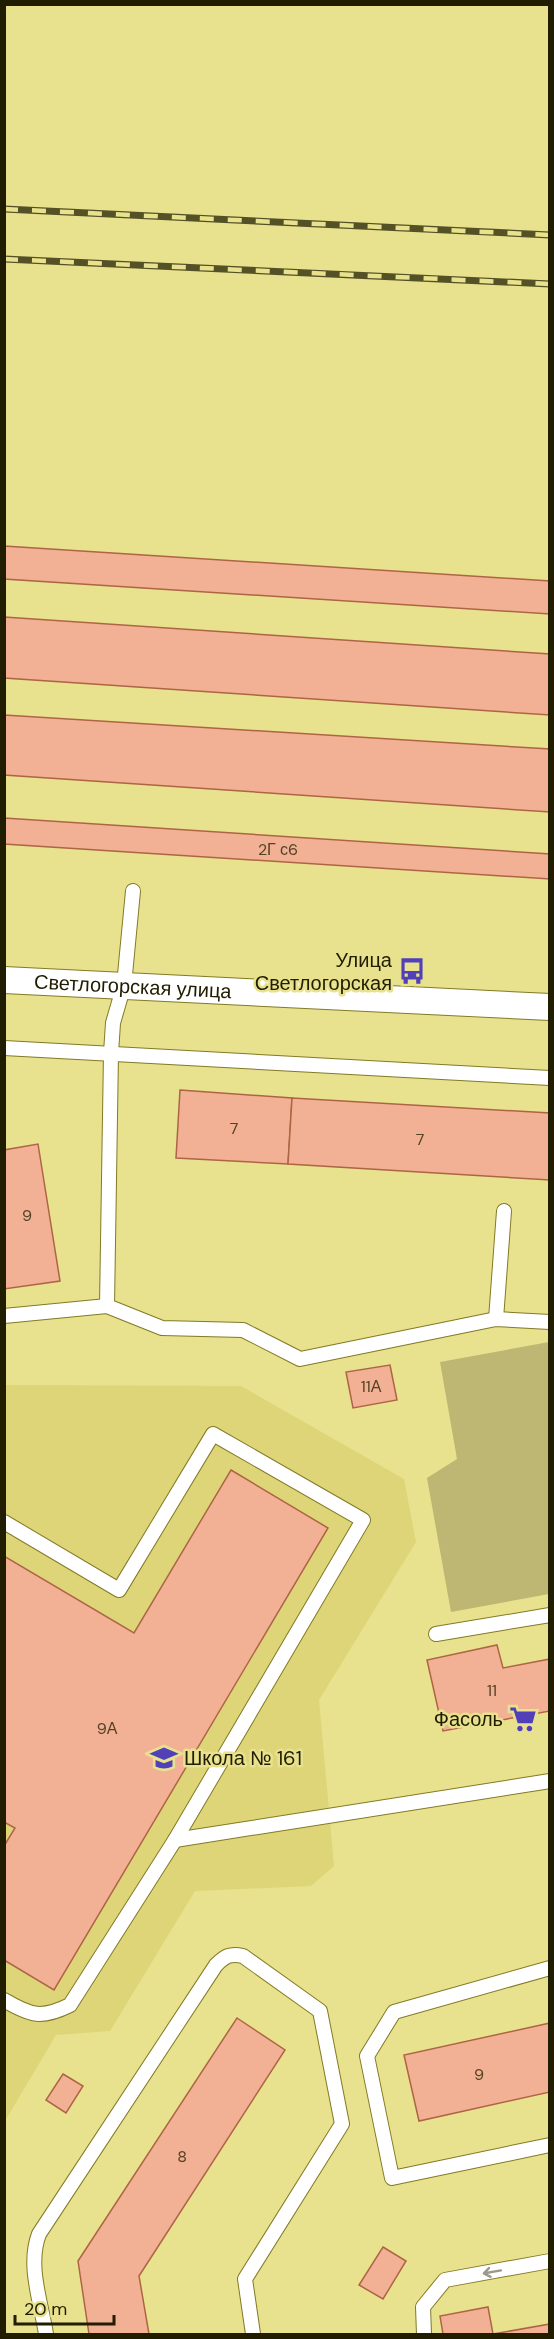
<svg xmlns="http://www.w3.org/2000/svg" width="554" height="2339" viewBox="0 0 554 2339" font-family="'DM Sans',sans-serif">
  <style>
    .built { fill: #ded579 }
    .green { fill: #bdb773 }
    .building { fill: #f2b195; stroke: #ae6545; stroke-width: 1.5 }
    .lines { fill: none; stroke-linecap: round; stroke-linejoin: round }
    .lane-casing { stroke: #827a25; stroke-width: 16 }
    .street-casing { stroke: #827a25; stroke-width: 28 }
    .lane { stroke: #fff; stroke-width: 14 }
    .street { stroke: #fff; stroke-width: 26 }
    .rail-casing { stroke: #555126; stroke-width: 7 }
    .rail { stroke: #e8e18d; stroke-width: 4.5; stroke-dasharray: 14; stroke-linecap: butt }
    .oneway { stroke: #9b998c }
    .labels { text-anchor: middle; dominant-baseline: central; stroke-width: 5; stroke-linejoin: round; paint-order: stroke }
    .number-label { font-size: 16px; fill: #544225 }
    .poi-label { font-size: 20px; fill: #201d00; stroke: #e8e18d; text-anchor: end }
    .street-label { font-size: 20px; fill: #201d00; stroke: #e8e18d }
  </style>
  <rect width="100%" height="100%" fill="#e8e18d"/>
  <polygon class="built" points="5,1385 241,1386 404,1479 416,1542 319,1700 334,1866 311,1886 195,1891 110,2031 56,2035 5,2121"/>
  <polygon class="green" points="549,1342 549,1594 451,1612 427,1478 457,1459 440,1362"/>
  <g class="building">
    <polygon points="4,546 550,581 550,614 4,579"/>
    <polygon points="4,617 550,654 550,715 4,678"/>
    <polygon points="4,715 550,749 550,812 4,775"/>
    <polygon points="4,818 550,854 550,879 4,844"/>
    <polygon points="180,1090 292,1098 288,1164 176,1158"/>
    <polygon points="292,1098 550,1113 550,1180 288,1164"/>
    <polygon points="38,1144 60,1281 4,1289 4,1150"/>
    <polygon points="390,1365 397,1400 353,1408 346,1372"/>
    <polygon points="231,1470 328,1528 54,1990 4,1960 4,1846 15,1828 4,1822 4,1556 134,1633"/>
    <polygon points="497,1645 503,1668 550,1659 550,1711 443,1731 427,1660"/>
    <polygon points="237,2018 285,2050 139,2276 149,2334 89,2334 78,2261"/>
    <polygon points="550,2023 550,2092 419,2121 404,2055"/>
    <polygon points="63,2074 83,2086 66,2113 46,2100"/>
    <polygon points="383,2247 406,2261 383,2299 359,2285"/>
    <polygon points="488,2307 493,2334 443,2334 440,2316"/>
    <polygon points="550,2324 550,2334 493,2334"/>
  </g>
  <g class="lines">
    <defs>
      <g id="lane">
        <polyline points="133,891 124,985 113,1023 111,1053 107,1306 162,1328 243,1330 300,1359 496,1319 550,1322"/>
        <polyline points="4,1048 550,1078"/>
        <polyline points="4,1316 107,1306"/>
        <polyline points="496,1319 504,1211"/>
        <path d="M4,1522L119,1590L213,1434L363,1520L175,1840L70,2005C42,2019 31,2016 4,2000"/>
        <polyline points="436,1634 550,1615"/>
        <polyline points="175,1840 550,1781"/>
        <polyline points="550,1968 394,2012 367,2056 392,2178 550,2145"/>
        <path d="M46,2334C41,2302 27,2265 39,2234L216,1965C225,1956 230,1953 243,1956L320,2011L342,2124L245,2279L253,2334"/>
        <polyline points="424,2334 423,2307 445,2280 550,2261"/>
      </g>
      <g id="street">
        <path id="s1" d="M4,980L550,1007"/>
      </g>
    </defs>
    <use href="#lane" class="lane-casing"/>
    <use href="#street" class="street-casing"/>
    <use href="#lane" class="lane"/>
    <use href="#street" class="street"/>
    <defs>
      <g id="rail">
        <polyline points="4,209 550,235"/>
        <polyline points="4,259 550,284"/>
      </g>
    </defs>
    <use href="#rail" class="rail-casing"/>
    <use href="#rail" class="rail"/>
  </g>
  <defs><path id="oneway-shaft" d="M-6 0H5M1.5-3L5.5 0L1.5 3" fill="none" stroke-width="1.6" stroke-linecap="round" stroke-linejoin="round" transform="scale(1.5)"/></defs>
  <use class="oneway" href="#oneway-shaft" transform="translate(492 2272) rotate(170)"/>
  <defs>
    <symbol id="bus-bare" viewBox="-9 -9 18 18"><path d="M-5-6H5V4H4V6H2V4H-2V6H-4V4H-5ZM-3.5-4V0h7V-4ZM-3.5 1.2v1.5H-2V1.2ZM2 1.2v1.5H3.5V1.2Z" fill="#5240b8" stroke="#e8e18d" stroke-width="2.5" paint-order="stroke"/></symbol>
    <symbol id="supermarket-bare" viewBox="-9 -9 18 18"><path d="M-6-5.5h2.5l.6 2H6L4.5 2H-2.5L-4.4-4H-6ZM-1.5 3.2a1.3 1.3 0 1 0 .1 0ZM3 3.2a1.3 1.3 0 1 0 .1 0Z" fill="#5240b8" stroke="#e8e18d" stroke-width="2.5" paint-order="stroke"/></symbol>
    <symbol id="school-bare" viewBox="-9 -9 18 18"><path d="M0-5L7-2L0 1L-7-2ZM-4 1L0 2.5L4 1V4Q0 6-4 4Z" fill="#5240b8" stroke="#e8e18d" stroke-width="2.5" paint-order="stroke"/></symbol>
  </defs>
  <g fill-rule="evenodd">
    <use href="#bus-bare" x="393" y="952" width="38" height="38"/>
    <use href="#supermarket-bare" x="504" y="1700" width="38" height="38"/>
    <use href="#school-bare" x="145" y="1739" width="38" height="38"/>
  </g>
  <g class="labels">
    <g class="number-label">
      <text x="278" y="849">2Г с6</text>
      <text x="234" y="1128">7</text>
      <text x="420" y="1139">7</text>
      <text x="27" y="1215">9</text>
      <text x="371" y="1386">11А</text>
      <text x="492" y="1690">11</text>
      <text x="107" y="1728">9А</text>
      <text x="479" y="2074">9</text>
      <text x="182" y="2156">8</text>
    </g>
    <g class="poi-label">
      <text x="392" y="960">Улица<tspan x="392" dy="23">Светлогорская</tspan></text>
      <text x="503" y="1719">Фасоль</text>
      <text x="184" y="1758" text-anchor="start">Школа № 161</text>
    </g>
    <g class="street-label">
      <text stroke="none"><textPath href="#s1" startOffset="129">Светлогорская улица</textPath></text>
    </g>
  </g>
  <rect width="554" height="2339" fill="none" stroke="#201d00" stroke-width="12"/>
  <path d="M15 2315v9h99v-9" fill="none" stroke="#201d00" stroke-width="3"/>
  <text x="24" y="2315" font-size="18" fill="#201d00" stroke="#e8e18d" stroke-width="4.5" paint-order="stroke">20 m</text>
</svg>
